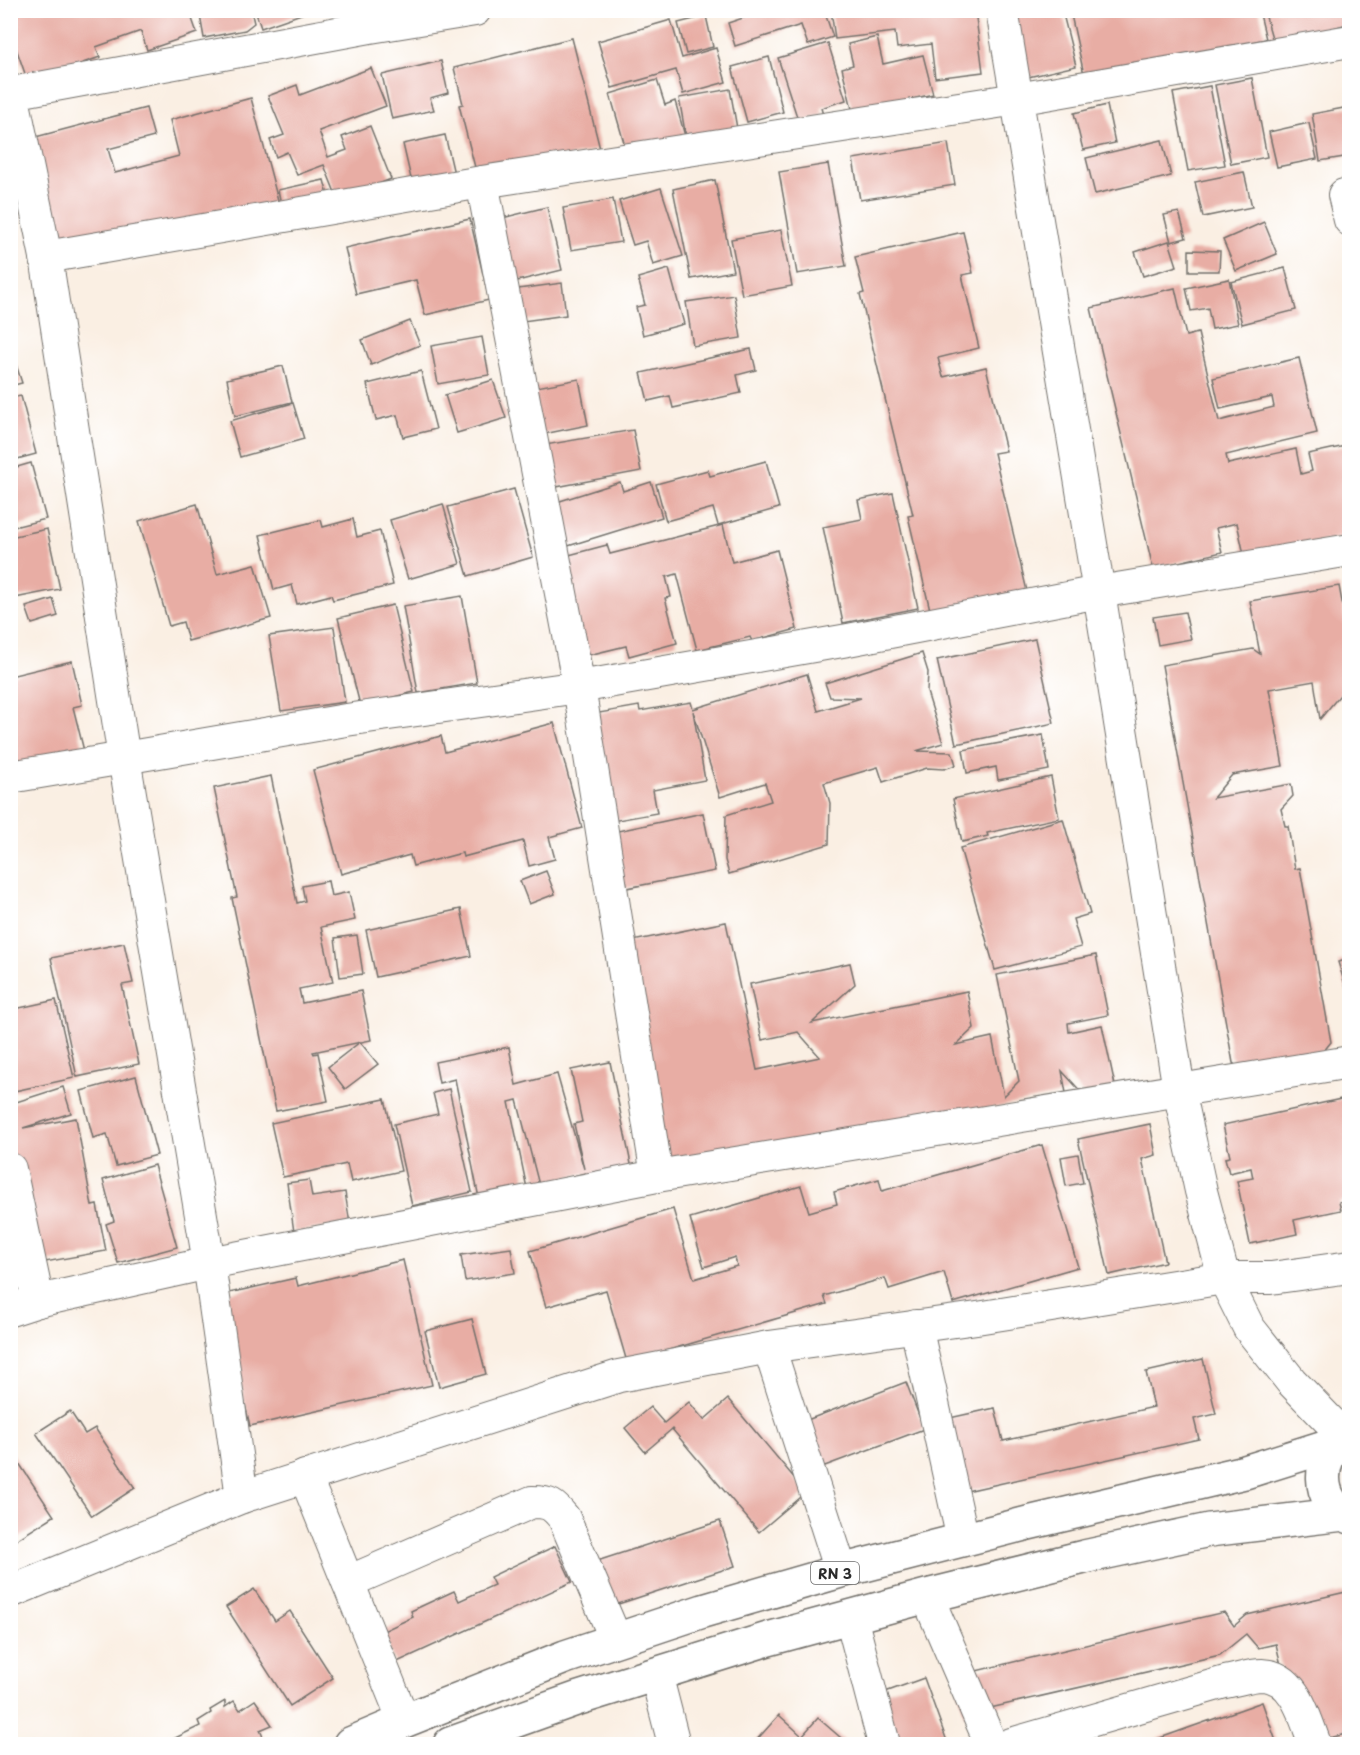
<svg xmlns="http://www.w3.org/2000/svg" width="1360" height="1755" viewBox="0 0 1360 1755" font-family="'Playpen Sans',sans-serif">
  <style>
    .building { fill: #e8ada4 }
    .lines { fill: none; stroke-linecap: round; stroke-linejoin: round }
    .minor-casing { stroke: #73706b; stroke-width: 34 }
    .highway-casing { stroke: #73706b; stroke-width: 36 }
    .minor { stroke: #fff; stroke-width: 32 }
    .highway { stroke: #fff; stroke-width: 33 }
    .labels { text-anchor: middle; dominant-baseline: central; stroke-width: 6; stroke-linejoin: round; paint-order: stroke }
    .shield { fill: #fff; stroke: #6b6b6b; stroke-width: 1.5 }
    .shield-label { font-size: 14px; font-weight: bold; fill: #2b2b2b }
  </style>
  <rect width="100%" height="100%" fill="#fff"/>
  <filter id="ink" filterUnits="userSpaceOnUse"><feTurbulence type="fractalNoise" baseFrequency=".0167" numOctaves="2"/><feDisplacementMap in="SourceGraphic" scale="12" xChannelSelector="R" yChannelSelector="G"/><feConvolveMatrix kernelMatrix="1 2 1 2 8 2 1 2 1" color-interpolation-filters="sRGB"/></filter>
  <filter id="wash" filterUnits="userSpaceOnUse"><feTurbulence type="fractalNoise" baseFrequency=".008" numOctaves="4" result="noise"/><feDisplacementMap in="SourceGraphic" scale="24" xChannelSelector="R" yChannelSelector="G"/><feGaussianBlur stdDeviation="1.35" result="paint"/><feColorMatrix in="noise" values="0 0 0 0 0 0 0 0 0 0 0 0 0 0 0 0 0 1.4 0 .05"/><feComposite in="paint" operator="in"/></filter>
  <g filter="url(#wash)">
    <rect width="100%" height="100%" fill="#faefe3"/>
    <g id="blocks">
      <g class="building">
        <polygon points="10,10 189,10 197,33 147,50 141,31 96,47 100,57 28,82 10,31"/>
        <polygon points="199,10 251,10 254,23 245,30 204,38"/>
        <polygon points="255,10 310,10 310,11 261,28"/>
        <polygon points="767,10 824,10 833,37 808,45 801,25 735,46 728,23"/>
        <polygon points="831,10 975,10 983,72 935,78 931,44 897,48 895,32 835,39"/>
        <polygon points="998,10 1062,10 1076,66 1015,80"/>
        <polygon points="1070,10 1259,10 1266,39 1085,79"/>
        <polygon points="1264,10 1350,10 1350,27 1347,28 1347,24 1274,45"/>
        <polygon points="706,16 713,47 686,54 678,23"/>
        <polygon points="671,20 682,58 716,48 726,82 683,94 676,70 612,88 598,41"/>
        <polygon points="877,37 883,64 923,55 933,94 853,113 842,68 853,65 848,44"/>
        <polygon points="572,38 600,149 478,179 459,105 463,104 454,68"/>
        <polygon points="828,43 846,100 821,108 823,115 799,123 778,58"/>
        <polygon points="769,57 783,112 747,122 732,67"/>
        <polygon points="441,61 448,93 430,98 434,110 392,119 382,75"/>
        <polygon points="371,68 386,106 319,131 328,157 347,150 342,137 370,126 391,179 338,200 324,165 297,175 287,152 276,157 270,140 284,135 268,96 297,85 300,95"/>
        <polygon points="1252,78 1267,157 1231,164 1215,85"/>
        <polygon points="657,80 665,105 675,101 685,136 627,153 610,94"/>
        <polygon points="1210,86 1225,165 1188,171 1173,93"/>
        <polygon points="730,89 738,134 687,143 679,98"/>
        <polygon points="251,98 279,204 57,263 24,140 146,108 154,137 108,149 115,173 179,156 170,120"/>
        <polygon points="1107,105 1115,143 1083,150 1074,113"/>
        <polygon points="1349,107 1350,156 1320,161 1312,114"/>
        <polygon points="1309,123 1317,159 1277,167 1269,132"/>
        <polygon points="445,135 454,174 412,183 403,144"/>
        <polygon points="1162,140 1171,176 1095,194 1086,158"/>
        <polygon points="948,143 955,185 860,200 853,159"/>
        <polygon points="828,164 846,266 797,274 779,172"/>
        <polygon points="1244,172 1252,207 1203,217 1195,182"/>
        <polygon points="324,180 329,199 282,209 278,190"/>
        <polygon points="715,180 733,271 691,279 673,189"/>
        <polygon points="661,188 683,256 653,265 646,241 633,245 619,201"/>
        <polygon points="613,199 621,242 571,250 563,208"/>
        <polygon points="547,207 562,270 509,283 494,220"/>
        <polygon points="1179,212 1186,238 1171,242 1164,215"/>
        <polygon points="470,219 489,300 425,315 416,280 356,294 345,248"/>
        <polygon points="1264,222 1277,254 1236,271 1223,240"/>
        <polygon points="781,230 792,286 742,295 731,239"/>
        <polygon points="963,232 973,273 962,275 979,348 938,358 943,377 986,367 1006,451 994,453 1027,591 931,614 908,516 913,515 860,294 864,293 855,257"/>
        <polygon points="1169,241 1177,266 1143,276 1135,252"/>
        <polygon points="1189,250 1220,251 1219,271 1189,271"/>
        <polygon points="1285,268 1296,310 1242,324 1231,282"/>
        <polygon points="669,269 684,324 643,335 636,307 645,305 638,278"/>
        <polygon points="1229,279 1238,324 1212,329 1208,308 1191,311 1186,288"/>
        <polygon points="562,283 566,315 516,322 511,290"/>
        <polygon points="1175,288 1186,336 1198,333 1219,421 1274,407 1272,397 1220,409 1213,378 1299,358 1317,433 1226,455 1228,464 1296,449 1301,474 1312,471 1308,454 1350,445 1350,535 1245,559 1237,523 1216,528 1222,552 1153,568 1091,308"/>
        <polygon points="734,295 741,338 693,346 686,302"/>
        <polygon points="410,321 420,345 371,365 362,340"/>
        <polygon points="482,337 489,375 438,384 431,346"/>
        <polygon points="10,346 22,383 10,386"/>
        <polygon points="751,349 756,370 737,375 741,393 673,408 670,396 648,401 641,373"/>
        <polygon points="283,366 292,402 235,416 227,379"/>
        <polygon points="421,371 436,429 403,437 397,415 376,420 367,384"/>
        <polygon points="579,379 588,425 524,438 515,391"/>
        <polygon points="493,380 506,418 457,433 445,395"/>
        <polygon points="21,396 36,454 10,461 10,398"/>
        <polygon points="293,403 304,439 240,457 230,421"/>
        <polygon points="633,430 641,471 535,491 527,448"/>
        <polygon points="766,461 779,508 718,525 713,508 666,521 656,484 708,470 710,476"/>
        <polygon points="31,463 46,519 10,528 10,469"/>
        <polygon points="620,482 623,491 651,482 662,517 555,550 541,507"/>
        <polygon points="514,489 533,557 468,576 448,507"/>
        <polygon points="893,493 918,608 843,623 823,527 862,519 858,500"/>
        <polygon points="197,504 217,574 255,564 271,618 188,641 183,622 169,626 139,521"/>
        <polygon points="443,504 460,564 408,579 390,520"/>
        <polygon points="353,519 357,537 380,531 393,585 333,600 331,595 297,604 292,585 274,590 260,535 321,520 323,527"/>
        <polygon points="723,525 732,562 777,550 797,629 752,641 750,637 697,650 677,574 666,577 671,597 665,598 677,643 629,656 626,646 576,658 550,560 607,545 610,554"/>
        <polygon points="47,529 60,589 10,599 10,537"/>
        <polygon points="1339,586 1350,645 1350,683 1320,719 1314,681 1269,689 1283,766 1232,775 1213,798 1291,784 1293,796 1281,809 1285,826 1288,826 1295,869 1300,868 1331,1042 1323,1052 1238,1067 1233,1063 1162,665 1253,649 1260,654 1250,601"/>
        <polygon points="462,596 477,683 418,693 403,606"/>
        <polygon points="53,599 58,616 32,624 26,607"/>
        <polygon points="393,605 414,692 360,705 338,618"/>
        <polygon points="1185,612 1191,639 1158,645 1153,617"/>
        <polygon points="334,627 345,702 281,711 269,636"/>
        <polygon points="1035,639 1054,723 956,744 937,660"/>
        <polygon points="922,653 928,672 927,692 943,743 916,751 952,752 956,765 944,769 927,768 883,782 878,767 824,783 830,803 829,844 729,874 725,860 726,815 771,801 765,783 720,797 693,711 705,780 653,790 657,813 590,825 570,718 639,706 640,711 691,702 693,709 807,674 818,711 861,698 830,697 825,683"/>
        <polygon points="72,661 82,705 73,707 84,751 10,767 10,676"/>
        <polygon points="554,723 582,828 549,837 555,859 529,866 523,841 463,857 462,853 413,866 410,855 341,874 313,770 441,736 445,752"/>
        <polygon points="1043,735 1049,770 998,780 996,767 967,773 963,750"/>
        <polygon points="271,776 297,903 305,901 302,886 328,881 331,896 349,892 355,920 321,927 333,982 299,989 302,1003 361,991 371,1040 313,1052 314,1054 318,1053 328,1101 276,1111 232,898 237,897 214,788"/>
        <polygon points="1051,777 1059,818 987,833 988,836 962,842 953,799"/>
        <polygon points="703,813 715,871 606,892 594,836"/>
        <polygon points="1063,819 1090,914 1073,919 1081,947 995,970 960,848"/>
        <polygon points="546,871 555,894 529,904 520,881"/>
        <polygon points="461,909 471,956 376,977 366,930"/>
        <polygon points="726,922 757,1070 820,1057 798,1032 762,1040 750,984 850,963 855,984 812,1023 967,991 974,1028 956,1045 992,1037 1004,1096 1019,1081 997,975 1096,955 1108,1015 1068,1023 1069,1032 1102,1025 1116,1090 1085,1096 1062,1071 1066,1093 653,1179 608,946"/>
        <polygon points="357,935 363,974 340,977 335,938"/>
        <polygon points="124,943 133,983 122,985 139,1064 77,1077 51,958"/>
        <polygon points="1350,959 1350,997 1349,997 1338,962"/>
        <polygon points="56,1000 74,1078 10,1092 10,1010"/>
        <polygon points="360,1042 378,1064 345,1089 328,1067"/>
        <polygon points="509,1047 516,1085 557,1074 584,1169 574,1124 582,1122 571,1070 610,1062 632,1169 586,1179 585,1173 539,1185 517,1100 509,1102 529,1198 481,1208 455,1079 439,1083 435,1062"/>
        <polygon points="136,1076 157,1155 116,1166 107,1134 93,1138 81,1091"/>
        <polygon points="63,1087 71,1113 23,1128 76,1118 92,1206 97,1205 106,1251 40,1263 10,1164 10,1130 13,1130 10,1121 10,1104"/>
        <polygon points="449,1089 472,1192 412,1206 394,1124 438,1114 433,1093"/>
        <polygon points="1350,1097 1350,1199 1339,1202 1341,1210 1294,1220 1297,1234 1250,1244 1237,1181 1253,1178 1251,1168 1229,1173 1225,1158 1230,1157 1223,1125"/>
        <polygon points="385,1099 401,1171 351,1182 347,1164 283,1177 271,1123"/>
        <polygon points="1150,1124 1156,1155 1142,1159 1165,1262 1109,1275 1078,1139"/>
        <polygon points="1042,1145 1078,1267 953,1303 944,1272 889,1289 885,1278 824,1296 827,1304 627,1362 606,1290 546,1307 530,1251 673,1209 694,1279 737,1266 735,1257 704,1267 690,1218 801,1186 809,1212 837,1204 834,1192 879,1179 882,1191"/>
        <polygon points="1078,1154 1083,1183 1066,1186 1061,1157"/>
        <polygon points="154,1165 177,1247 118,1263 106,1224 114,1221 103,1180"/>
        <polygon points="309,1180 312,1197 345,1192 350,1224 294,1232 287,1183"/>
        <polygon points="511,1248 515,1273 465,1281 461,1255"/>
        <polygon points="403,1260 432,1385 250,1426 220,1295 296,1278 298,1286"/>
        <polygon points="472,1319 486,1374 439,1387 425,1331"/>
        <polygon points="1203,1359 1216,1414 1194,1419 1199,1439 953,1494 936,1421 995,1408 1003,1441 1154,1407 1146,1372"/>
        <polygon points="906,1382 924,1429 806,1473 789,1427"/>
        <polygon points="728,1399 806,1492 759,1532 672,1429 645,1452 625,1428 650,1407 664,1423 689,1402 704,1420"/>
        <polygon points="70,1411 85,1434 95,1428 135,1488 92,1516 36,1433"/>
        <polygon points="13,1454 54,1516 10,1544 10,1456"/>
        <polygon points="720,1521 735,1566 606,1608 591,1563"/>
        <polygon points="555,1546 572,1582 395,1663 381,1632 413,1617 411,1611 454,1591 459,1601 494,1585 490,1577"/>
        <polygon points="254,1589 275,1621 290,1611 333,1678 290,1706 226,1607"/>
        <polygon points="1350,1591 1350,1731 1346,1734 1308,1743 1296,1729 1276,1644 1258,1648 1246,1634 1220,1655 964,1714 955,1676 1224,1612 1234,1626 1247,1615"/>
        <polygon points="924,1678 948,1744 882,1744 866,1699"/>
        <polygon points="255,1700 272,1725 260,1730 263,1737 248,1744 238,1744 234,1741 227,1744 163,1744 200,1726 198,1721 211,1713 210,1710 225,1701 225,1707 234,1701 240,1710"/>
        <polygon points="1262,1702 1277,1744 1143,1744"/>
        <polygon points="779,1715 802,1736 818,1718 848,1744 753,1744"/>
      </g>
    </g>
  </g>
  <g filter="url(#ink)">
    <use href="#blocks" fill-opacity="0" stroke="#73706b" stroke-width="1.5"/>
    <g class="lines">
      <defs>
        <g id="minor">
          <polyline points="1002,10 1099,592 1179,1090 1201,1191 1224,1278 1249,1328 1291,1381 1344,1436"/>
          <polyline points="482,182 579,687 657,1176"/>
          <polyline points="1344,195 1350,220"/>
          <polyline points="46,257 482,182 1017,99 1350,41"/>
          <polyline points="10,777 124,758 346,720 579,687 848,640 1099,592 1350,550"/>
          <polyline points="10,1169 38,1301"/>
          <polyline points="10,1310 38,1301 209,1263 657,1176 1350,1062"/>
          <polyline points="916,1326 963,1540"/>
          <polyline points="769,1347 841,1571"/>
          <polyline points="305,1476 404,1721"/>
          <polyline points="242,1497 209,1263 124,758 46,257 12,93 370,27 475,10"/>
          <path d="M348,1582L532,1502C550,1502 553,1505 564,1518L616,1640"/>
          <polyline points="10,1592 242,1497 619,1376 769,1347 977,1318 1224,1278 1271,1278 1350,1267"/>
          <polyline points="927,1596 991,1744"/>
          <polyline points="851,1617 884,1744"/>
          <polyline points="656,1674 674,1744"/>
          <path d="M1011,1744L1225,1682C1237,1680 1250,1675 1262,1675C1296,1676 1305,1719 1315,1744"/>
        </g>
        <g id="highway">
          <path d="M1345,1435C1317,1456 1314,1502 1350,1517"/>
          <polyline points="350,1744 404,1721 565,1657 703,1611 841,1571 1028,1523 1245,1472 1334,1444"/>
          <polyline points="450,1744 576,1699 768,1639 927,1596 1084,1557 1209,1530 1344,1514"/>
        </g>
      </defs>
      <use href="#minor" class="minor-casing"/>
      <use href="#highway" class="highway-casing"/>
      <use href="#minor" class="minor"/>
      <use href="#highway" class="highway"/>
    </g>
  </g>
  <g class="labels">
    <rect class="shield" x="811" y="1562" width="48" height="22" rx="4.5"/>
    <g class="shield-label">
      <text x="835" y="1573">RN 3</text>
    </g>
  </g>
  <rect width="1360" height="1755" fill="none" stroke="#fff" stroke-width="36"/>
</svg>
